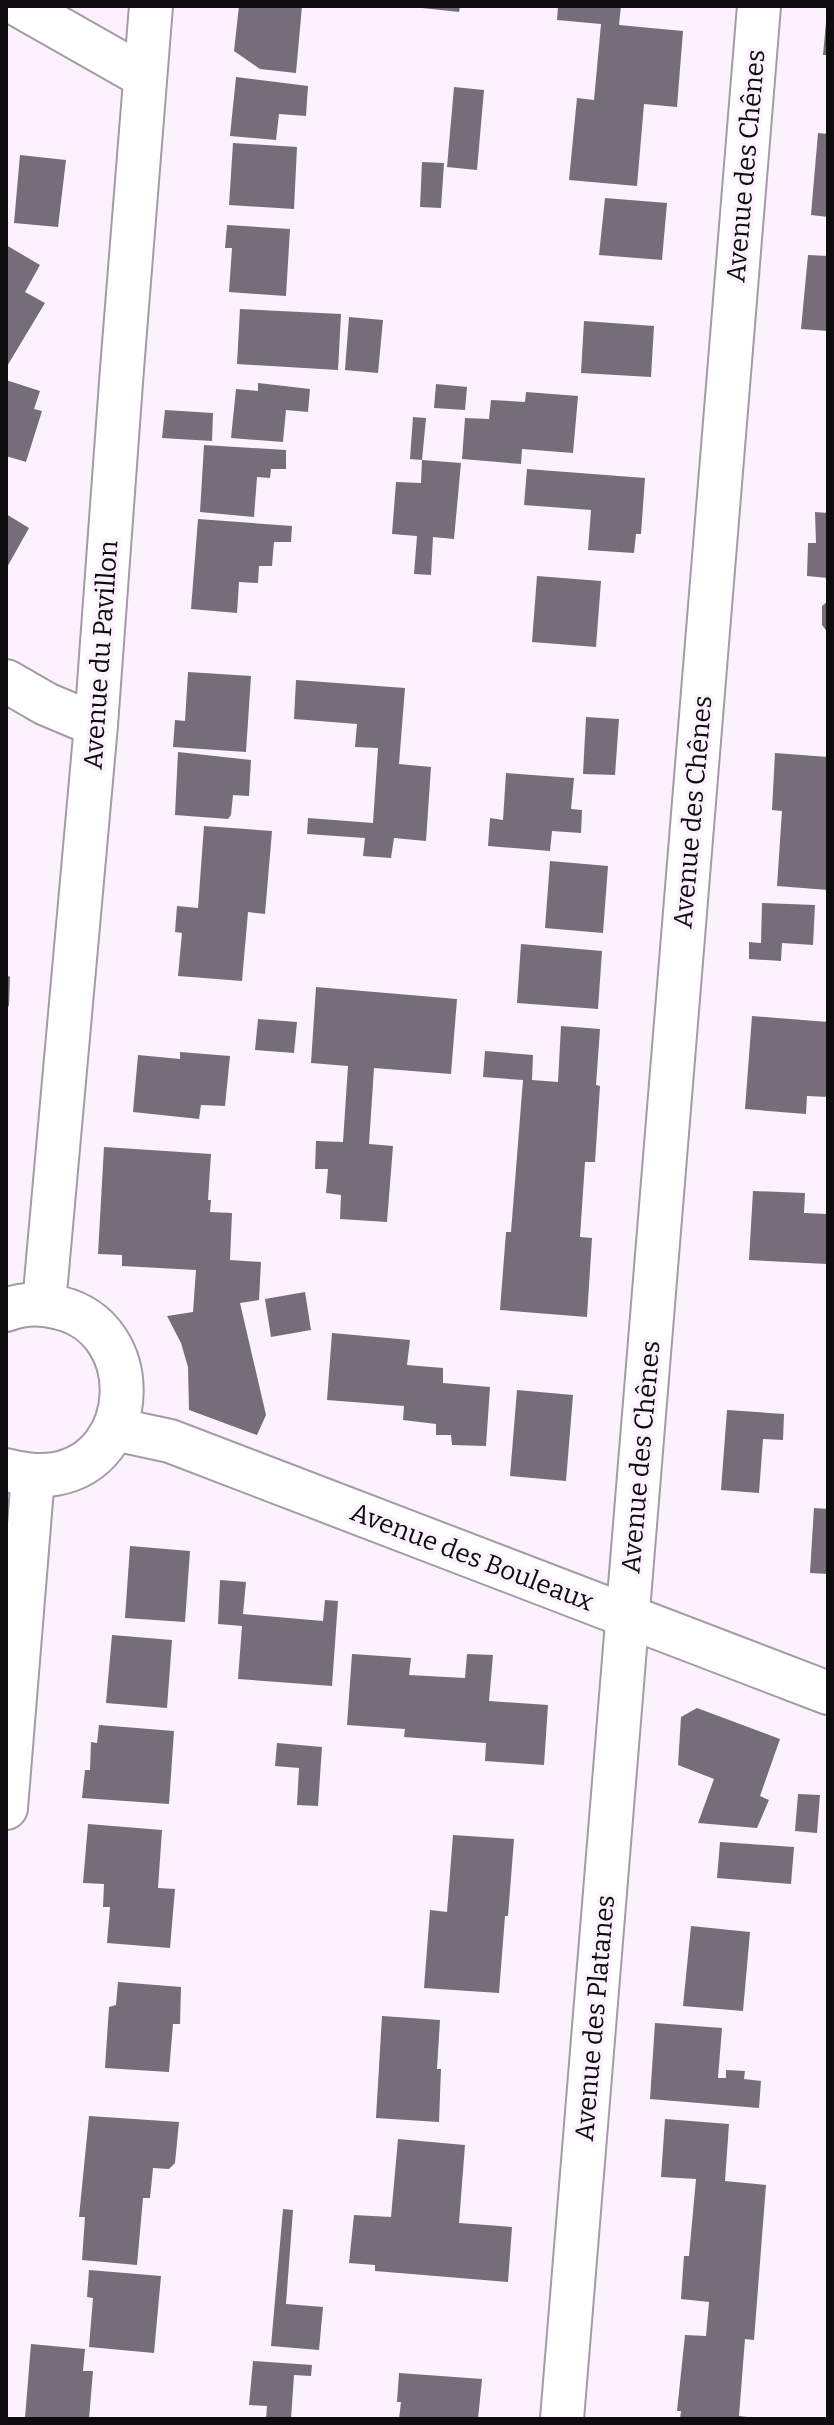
<svg xmlns="http://www.w3.org/2000/svg" width="834" height="2425" viewBox="0 0 834 2425" font-family="Bitter,serif">
  <style>
    .building { fill: #756d77 }
    .lines { fill: none; stroke-linecap: round; stroke-linejoin: round }
    .minor-casing { stroke: #a39ba5; stroke-width: 46 }
    .minor { stroke: #fff; stroke-width: 42 }
    .labels { text-anchor: middle; dominant-baseline: central; stroke-width: 7; stroke-linejoin: round; paint-order: stroke }
    .street-label { font-size: 26px; fill: #0e0b0e; stroke: #fbf2fd }
  </style>
  <rect width="100%" height="100%" fill="#fbf2fd"/>
  <g class="building">
    <polygon points="239,6 302,6 296,73 260,69 234,51"/>
    <polygon points="422,6 460,6 459,12 422,8"/>
    <polygon points="558,6 621,6 619,25 683,31 677,107 644,104 637,186 569,180 577,98 594,100 601,24 557,20"/>
    <polygon points="826,22 828,22 828,55 823,55"/>
    <polygon points="236,77 308,86 306,116 279,114 276,140 230,136"/>
    <polygon points="454,87 484,90 477,170 447,167"/>
    <polygon points="818,133 828,134 828,217 811,215"/>
    <polygon points="233,143 297,147 294,209 229,205"/>
    <polygon points="20,155 66,160 58,227 14,223"/>
    <polygon points="422,162 444,163 441,208 420,207"/>
    <polygon points="605,198 667,203 662,260 599,255"/>
    <polygon points="227,225 290,229 286,296 229,292 232,248 225,248"/>
    <polygon points="6,245 40,265 25,292 45,303 6,368"/>
    <polygon points="808,255 828,256 828,331 801,329"/>
    <polygon points="240,309 341,314 338,370 237,364"/>
    <polygon points="349,317 383,320 378,373 345,370"/>
    <polygon points="584,321 654,326 651,377 581,373"/>
    <polygon points="6,380 40,391 34,409 42,411 26,462 6,456"/>
    <polygon points="258,383 310,389 308,412 286,410 283,442 231,438 236,389 258,391"/>
    <polygon points="436,384 467,387 465,410 434,408"/>
    <polygon points="526,392 578,396 573,453 522,449 521,464 462,459 465,418 489,419 491,400 525,402"/>
    <polygon points="165,410 213,413 212,441 162,438"/>
    <polygon points="413,417 426,418 422,460 410,459"/>
    <polygon points="204,445 286,450 286,469 271,469 270,478 257,477 254,517 200,512"/>
    <polygon points="422,460 461,463 454,539 433,537 431,575 414,574 417,536 392,534 396,482 421,483"/>
    <polygon points="527,469 645,478 641,534 636,534 634,553 588,550 591,510 524,505"/>
    <polygon points="815,512 828,513 828,578 807,576 808,543 816,543"/>
    <polygon points="6,514 29,528 6,569"/>
    <polygon points="198,519 292,526 291,542 274,542 272,566 259,566 258,583 239,582 237,613 191,609"/>
    <polygon points="537,576 601,581 596,647 532,642"/>
    <polygon points="828,601 828,633 822,625 822,606"/>
    <polygon points="188,672 251,676 246,752 173,747 175,720 185,721"/>
    <polygon points="296,680 405,688 399,764 431,767 426,841 394,838 391,858 363,856 365,838 307,834 308,818 373,823 378,748 355,747 357,724 294,719"/>
    <polygon points="586,717 619,719 615,775 583,774"/>
    <polygon points="178,752 251,760 249,796 233,795 231,815 228,819 175,815"/>
    <polygon points="775,753 828,757 828,890 777,886 782,811 772,810"/>
    <polygon points="506,773 574,778 571,809 582,810 581,833 552,831 550,851 488,846 490,818 503,820"/>
    <polygon points="204,826 272,831 265,914 248,912 242,981 178,976 182,933 175,932 177,906 198,908"/>
    <polygon points="550,861 608,866 603,933 545,928"/>
    <polygon points="762,903 815,905 813,945 782,943 781,961 749,959 749,942 761,943"/>
    <polygon points="521,944 602,951 598,1009 517,1003"/>
    <polygon points="6,975 10,977 9,1005 6,1012"/>
    <polygon points="316,987 457,999 451,1074 374,1068 369,1144 393,1146 387,1222 340,1219 341,1195 326,1193 328,1169 315,1169 316,1141 343,1142 348,1066 311,1063"/>
    <polygon points="752,1016 828,1022 828,1097 807,1096 806,1114 745,1109"/>
    <polygon points="258,1019 297,1022 294,1053 255,1050"/>
    <polygon points="561,1026 600,1029 596,1085 600,1086 595,1162 585,1162 580,1237 592,1238 587,1317 500,1310 506,1232 511,1232 523,1080 483,1077 485,1051 533,1055 532,1080 558,1082"/>
    <polygon points="180,1052 230,1056 225,1106 201,1105 199,1119 133,1112 138,1055 180,1059"/>
    <polygon points="104,1147 211,1154 208,1200 211,1200 210,1212 232,1213 230,1260 261,1262 259,1300 240,1303 266,1415 257,1435 189,1410 188,1367 181,1343 167,1316 193,1312 196,1270 122,1266 122,1255 98,1254"/>
    <polygon points="753,1191 805,1193 804,1213 828,1214 827,1264 749,1260"/>
    <polygon points="305,1292 311,1330 271,1337 265,1299"/>
    <polygon points="332,1333 410,1340 407,1365 443,1368 443,1383 490,1387 486,1446 452,1445 451,1435 436,1435 436,1424 403,1420 404,1406 327,1400"/>
    <polygon points="517,1390 573,1395 566,1481 510,1476"/>
    <polygon points="727,1410 784,1414 783,1440 763,1439 759,1493 721,1490"/>
    <polygon points="814,1508 828,1509 828,1574 810,1573"/>
    <polygon points="130,1546 190,1551 185,1622 125,1618"/>
    <polygon points="220,1580 246,1582 243,1614 323,1621 325,1600 338,1601 332,1686 238,1679 242,1626 218,1624"/>
    <polygon points="112,1635 172,1640 167,1708 106,1703"/>
    <polygon points="352,1654 411,1658 409,1675 465,1678 467,1654 493,1655 489,1701 548,1705 544,1765 485,1761 486,1743 404,1737 405,1729 347,1725"/>
    <polygon points="697,1708 780,1739 760,1796 769,1800 757,1828 698,1823 714,1779 678,1765 681,1717"/>
    <polygon points="99,1725 174,1731 169,1804 82,1798 85,1770 90,1770 91,1742 97,1743"/>
    <polygon points="277,1743 322,1747 318,1806 297,1805 299,1768 275,1766"/>
    <polygon points="798,1794 820,1795 817,1833 795,1831"/>
    <polygon points="88,1824 162,1830 158,1888 175,1889 170,1948 107,1943 110,1907 103,1907 104,1884 83,1883"/>
    <polygon points="453,1835 514,1839 508,1916 505,1916 499,1993 424,1988 430,1910 447,1912"/>
    <polygon points="720,1842 794,1847 791,1884 717,1878"/>
    <polygon points="691,1926 750,1932 743,2011 683,2006"/>
    <polygon points="118,1982 181,1987 180,2024 173,2024 169,2072 105,2068 109,2007 116,2005"/>
    <polygon points="382,2016 440,2020 437,2069 441,2069 439,2122 376,2118"/>
    <polygon points="655,2023 722,2028 718,2078 726,2078 726,2070 745,2071 744,2079 761,2081 759,2108 650,2099"/>
    <polygon points="89,2116 179,2122 175,2163 169,2169 153,2168 150,2198 143,2198 137,2265 82,2260 85,2217 79,2217"/>
    <polygon points="665,2119 729,2124 725,2181 766,2185 754,2340 745,2339 739,2416 747,2417 747,2419 680,2419 681,2411 677,2411 685,2335 706,2336 709,2302 681,2299 684,2256 689,2256 696,2179 661,2177"/>
    <polygon points="398,2139 465,2145 459,2223 512,2227 508,2282 375,2271 375,2265 349,2263 354,2215 391,2217"/>
    <polygon points="283,2209 293,2210 286,2304 323,2307 319,2350 271,2346"/>
    <polygon points="89,2270 161,2276 154,2353 89,2347 93,2298 87,2297"/>
    <polygon points="31,2344 85,2349 83,2371 93,2371 89,2419 25,2418"/>
    <polygon points="253,2361 312,2365 311,2376 294,2375 291,2419 266,2419 267,2406 249,2405"/>
    <polygon points="399,2373 482,2379 478,2419 399,2419 401,2402 397,2402"/>
  </g>
  <g class="lines">
    <defs>
      <g id="minor">
        <polyline points="20,6 145,77"/>
        <polyline points="6,681 46,704 96,725"/>
        <polyline points="44,1304 96,725 122,369 151,6"/>
        <path d="M6,1310C24,1303 42,1303 60,1308C145,1329 141,1459 55,1474C38,1477 22,1474 6,1470"/>
        <polyline points="114,1429 170,1441 828,1693"/>
        <polyline points="6,1808 33,1476"/>
        <polyline points="562,2419 759,6"/>
      </g>
    </defs>
    <use href="#minor" class="minor-casing"/>
    <use href="#minor" class="minor"/>
  </g>
  <g class="labels">
    <g class="street-label">
      <text transform="translate(746 166) rotate(-85)">Avenue des Chênes</text>
      <text transform="translate(101 655) rotate(-86)">Avenue du Pavillon</text>
      <text transform="translate(693 812) rotate(-85)">Avenue des Chênes</text>
      <text transform="translate(641 1457) rotate(-85)">Avenue des Chênes</text>
      <text transform="translate(472 1557) rotate(21)">Avenue des Bouleaux</text>
      <text transform="translate(595 2018) rotate(-85)">Avenue des Platanes</text>
    </g>
  </g>
  <rect width="834" height="2425" fill="none" stroke="#0e0b0e" stroke-width="16"/>
</svg>
